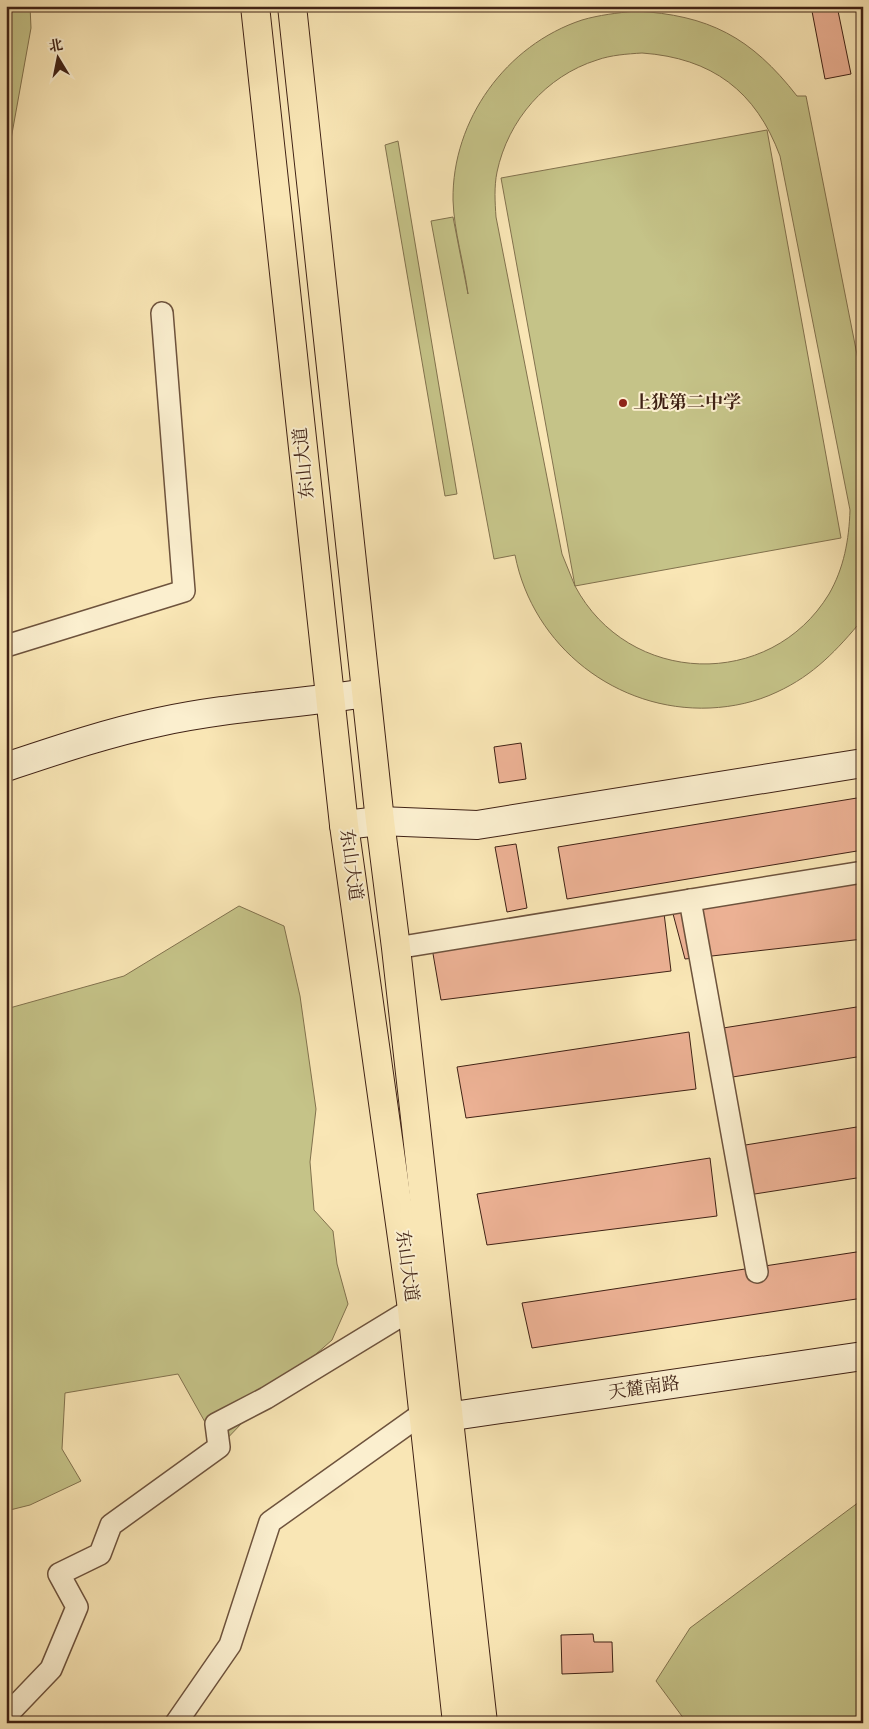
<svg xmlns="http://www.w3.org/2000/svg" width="869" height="1729" viewBox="0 0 869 1729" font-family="'IM FELL English','Noto Serif SC',serif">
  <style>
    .green { fill: #c5c388; stroke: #82724e; fill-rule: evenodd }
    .building { fill: #ecb194; stroke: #402215 }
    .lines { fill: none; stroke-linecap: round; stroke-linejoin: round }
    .street-casing { stroke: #6e533d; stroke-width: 24 }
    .secondary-casing { stroke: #402215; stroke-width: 30 }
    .primary-casing { stroke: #402215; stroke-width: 30 }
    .street { stroke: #fbefcf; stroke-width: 21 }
    .secondary { stroke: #fbefcf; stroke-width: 28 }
    .primary { stroke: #f9e6b5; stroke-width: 28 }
    .poi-dot { fill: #8f2418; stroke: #fbefcf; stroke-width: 2 }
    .labels { text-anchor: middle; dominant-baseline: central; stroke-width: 4; stroke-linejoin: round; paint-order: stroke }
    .poi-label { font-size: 18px; font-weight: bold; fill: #402215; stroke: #fbefcf; text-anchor: start }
    .street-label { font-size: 18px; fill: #402215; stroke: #fbefcf }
  </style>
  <rect width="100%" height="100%" fill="#f9e6b5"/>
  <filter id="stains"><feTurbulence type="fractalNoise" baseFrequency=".004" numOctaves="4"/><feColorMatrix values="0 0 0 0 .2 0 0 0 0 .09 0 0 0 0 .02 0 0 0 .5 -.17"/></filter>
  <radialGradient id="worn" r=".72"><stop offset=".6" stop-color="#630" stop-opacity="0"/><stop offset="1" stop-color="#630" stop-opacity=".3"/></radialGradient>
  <g class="green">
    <polygon points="6,6 30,6 31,28 6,167"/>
    <path d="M635,11C709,15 751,37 797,96H806L863,385V619C837,650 814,675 777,692C756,702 733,707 710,708C617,712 533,647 515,555L494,559L431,221L453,217L468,294C464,263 454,232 453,200C452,120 506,45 582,20C599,15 617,13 635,11ZM642,53C712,58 756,91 780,156L850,510C849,540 844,568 829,594C770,691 628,686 575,586L841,538L767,130L501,178L575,586L562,554L496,217C495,202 494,187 497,172C508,120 546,76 597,60C611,55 627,54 642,53Z"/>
    <polygon points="398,141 457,494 445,496 385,145"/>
    <polygon points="239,906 284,926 300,996 316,1109 310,1162 314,1210 333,1231 337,1264 348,1304 332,1340 266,1398 219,1447 178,1374 65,1393 62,1449 81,1481 30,1505 6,1511 6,1009 124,976"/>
    <polygon points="863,1499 863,1723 687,1723 656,1681 690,1628"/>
  </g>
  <g class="building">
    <polygon points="811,6 837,6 851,74 825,79"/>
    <polygon points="521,743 526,779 499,783 494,747"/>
    <polygon points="863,797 863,850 567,899 558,847"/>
    <polygon points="516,844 527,908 507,912 495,847"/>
    <polygon points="862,882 863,939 685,959 672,910"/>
    <polygon points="664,913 671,971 441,1000 432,948"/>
    <polygon points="863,1006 863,1056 714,1080 704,1031"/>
    <polygon points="689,1032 696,1089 466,1118 457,1067"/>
    <polygon points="863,1126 863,1177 742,1196 733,1147"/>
    <polygon points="710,1158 717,1216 487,1245 477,1194"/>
    <polygon points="863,1251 863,1298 532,1348 522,1303"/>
    <polygon points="593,1634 594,1642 612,1642 613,1672 562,1674 561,1635"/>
  </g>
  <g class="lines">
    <defs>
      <g id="street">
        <polyline points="6,646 184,591 162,313"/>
        <polyline points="690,900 757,1272"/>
        <polyline points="396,948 863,872"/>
        <polyline points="6,1716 51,1669 77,1607 59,1574 100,1554 111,1525 219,1447 216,1424 266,1398 412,1309"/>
        <polyline points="176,1723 230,1645 270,1522 423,1413"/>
      </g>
      <g id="secondary">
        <path d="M6,767C57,750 107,733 159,722C227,707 297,704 366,693"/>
        <polyline points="344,825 380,821 477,825 863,763"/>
        <polyline points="426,1420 863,1356"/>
      </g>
      <g id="primary">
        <polyline points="255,6 344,825 412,1309 457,1723"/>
        <polyline points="292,6 380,821 396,948 483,1723"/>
      </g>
    </defs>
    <use href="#street" class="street-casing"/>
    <use href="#secondary" class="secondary-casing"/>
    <use href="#primary" class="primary-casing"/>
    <use href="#street" class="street"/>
    <use href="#secondary" class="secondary"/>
    <use href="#primary" class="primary"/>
  </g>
  <circle class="poi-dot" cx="623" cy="403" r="5"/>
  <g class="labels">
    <g class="poi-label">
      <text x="633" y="403">上犹第二中学</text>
    </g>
    <g class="street-label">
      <text transform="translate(305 463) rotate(-96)">东山大道</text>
      <text transform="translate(350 865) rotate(82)">东山大道</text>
      <text transform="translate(406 1266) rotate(82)">东山大道</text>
      <text transform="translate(644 1389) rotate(-8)">天麓南路</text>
    </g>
  </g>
  <rect width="869" height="1729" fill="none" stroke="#f9e6b5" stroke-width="25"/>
  <rect x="8" y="8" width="854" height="1714" fill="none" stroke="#402215" stroke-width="2.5"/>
  <rect x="12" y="12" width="844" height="1704" fill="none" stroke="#402215"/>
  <g transform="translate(58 58) rotate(350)" stroke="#fbefcf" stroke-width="4" paint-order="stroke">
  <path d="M0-4L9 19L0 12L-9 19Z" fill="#402215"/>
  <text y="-8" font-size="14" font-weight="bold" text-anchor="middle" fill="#402215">北</text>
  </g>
  <rect width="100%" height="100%" filter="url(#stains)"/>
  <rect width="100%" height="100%" fill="url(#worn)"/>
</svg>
